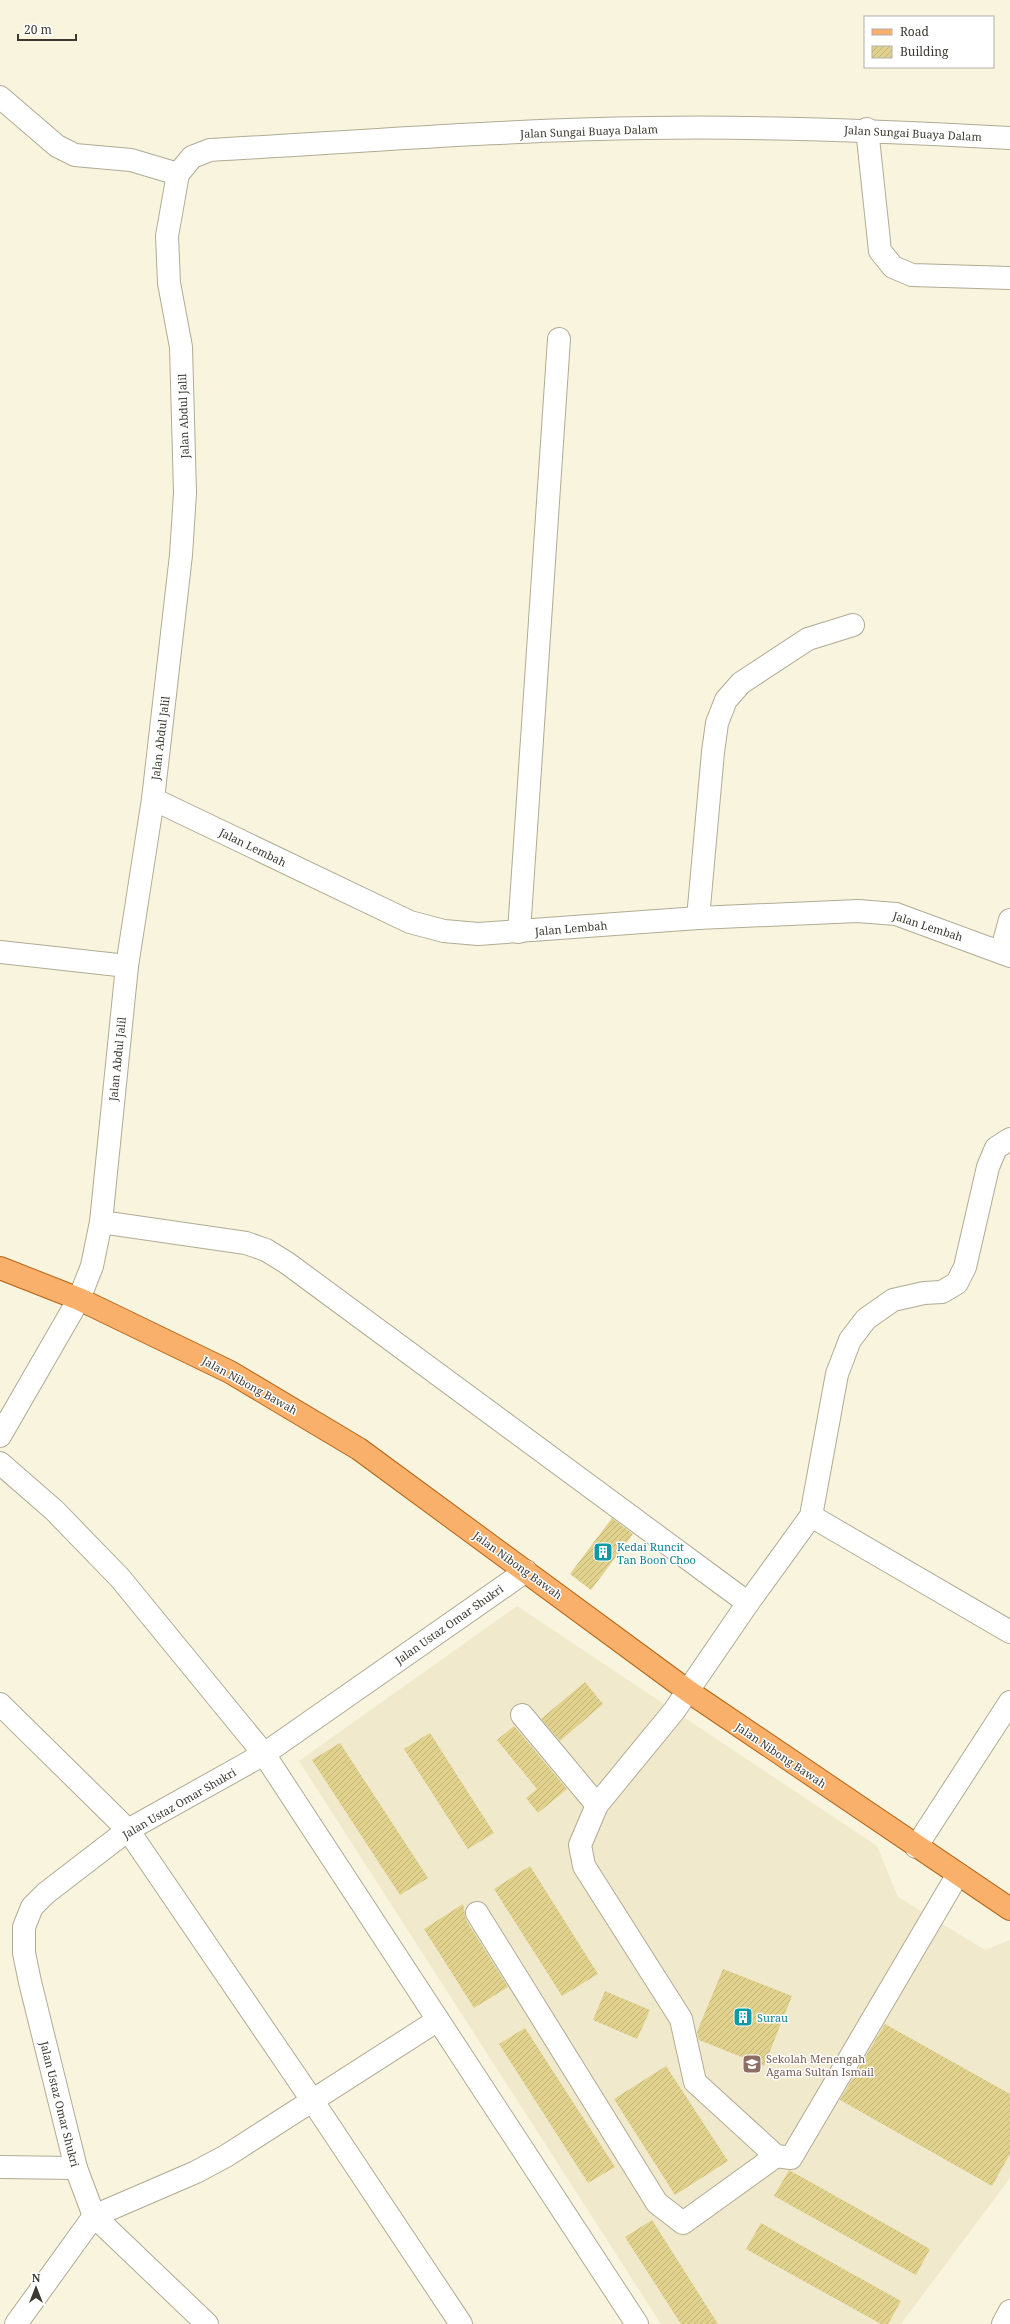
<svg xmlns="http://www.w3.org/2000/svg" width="1010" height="2324" viewBox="0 0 1010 2324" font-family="'Noto Serif',serif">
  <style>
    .built { fill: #f0e9cb }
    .building { fill: url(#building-hatch) }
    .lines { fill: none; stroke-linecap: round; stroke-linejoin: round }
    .minor-casing { stroke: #b0ab95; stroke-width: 24 }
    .major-casing { stroke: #b46516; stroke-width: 24 }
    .minor { stroke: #fff; stroke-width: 22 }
    .major { stroke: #f9b06b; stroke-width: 22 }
    .labels { text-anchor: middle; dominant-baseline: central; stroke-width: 3; stroke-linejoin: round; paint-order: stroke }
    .street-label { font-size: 11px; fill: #3b3930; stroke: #fff }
    .culture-label { font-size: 11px; fill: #0d838f; stroke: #fff; text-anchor: start }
    .education-label { font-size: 11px; fill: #785e54; stroke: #fff; text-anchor: start }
  </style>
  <defs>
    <pattern id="building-hatch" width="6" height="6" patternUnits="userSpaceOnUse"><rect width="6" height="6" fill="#e0d28d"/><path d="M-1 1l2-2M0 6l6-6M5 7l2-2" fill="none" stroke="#c1b57a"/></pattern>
  </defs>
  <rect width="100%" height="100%" fill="#f8f4dd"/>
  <polygon class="built" points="517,1606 877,1846 898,1897 985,1950 1010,1940 1010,2178 901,2324 661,2324 299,1761"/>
  <g class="building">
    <polygon points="612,1518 633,1534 591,1590 570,1574"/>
    <polygon points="585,1682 603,1704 560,1741 541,1719"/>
    <polygon points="514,1726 567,1789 538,1813 526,1798 537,1789 497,1740"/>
    <polygon points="430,1733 494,1833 468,1849 404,1749"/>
    <polygon points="340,1743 428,1878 400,1895 312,1760"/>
    <polygon points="530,1866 598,1974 562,1996 494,1889"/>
    <polygon points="463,1904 466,1920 508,1987 474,2008 424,1929"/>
    <polygon points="723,1969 792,1996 764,2066 699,2040 697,2032"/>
    <polygon points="605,1991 650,2010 637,2039 593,2020"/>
    <polygon points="885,2024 1010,2094 1010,2154 992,2186 840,2100"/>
    <polygon points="525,2028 615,2167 588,2183 499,2044"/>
    <polygon points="666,2066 728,2161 675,2195 614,2099"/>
    <polygon points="789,2170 930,2249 916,2275 774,2196"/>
    <polygon points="652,2220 718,2324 681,2324 625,2237"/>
    <polygon points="761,2223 901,2301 888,2324 881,2324 746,2249"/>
  </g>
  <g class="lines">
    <defs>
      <g id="minor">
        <polyline points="0,97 57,146 75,155 131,160 178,174"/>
        <polyline points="867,129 880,251 893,267 912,275 1010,278"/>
        <polyline points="153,799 410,922 444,931 478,934 698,918 858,911 896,914 1010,956"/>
        <polyline points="698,918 713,752 717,723 726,700 741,683 808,639 853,625"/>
        <polyline points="519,932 559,339"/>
        <polyline points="0,952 127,966"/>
        <polyline points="1001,952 1010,920"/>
        <polyline points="101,1222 246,1243 266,1250 287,1263 748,1603"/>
        <path d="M0,1436L79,1299L92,1266L101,1222L127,966L153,799L181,555L185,493L181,347L169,283L167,236L178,174L192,157L210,150C355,142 502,130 648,128C769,126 889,131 1010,138"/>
        <polyline points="0,1463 54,1510 120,1578 264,1754 637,2324"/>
        <polyline points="811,1516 1010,1632"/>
        <polyline points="0,1704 128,1830 312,2100 461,2324"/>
        <polyline points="522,1715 597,1805"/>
        <polyline points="916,1847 1010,1702"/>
        <polyline points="958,1874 791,2158 776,2156 695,2082 681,2019 584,1866 580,1845 597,1805 674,1711 748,1603 811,1516 837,1374 850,1340 866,1319 893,1300 924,1293 942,1292 957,1283 965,1267 988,1167 996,1148 1010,1139"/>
        <polyline points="477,1913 657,2203 683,2223 776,2156"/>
        <polyline points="0,2167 76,2168"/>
        <polyline points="16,2324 94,2216 196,2172 226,2156 438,2020"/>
        <polyline points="207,2324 94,2216 76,2168 30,1982 24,1953 24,1927 32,1907 46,1893 128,1830 264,1754 526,1571"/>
        <polyline points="1003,2324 1010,2311"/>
      </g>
      <polyline id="major" points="0,1268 79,1299 230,1372 359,1449 688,1691 1010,1909"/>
    </defs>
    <use href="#minor" class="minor-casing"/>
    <use href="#major" class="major-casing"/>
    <use href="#minor" class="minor"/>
    <use href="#major" class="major"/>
  </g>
  <defs>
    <symbol id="building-square" viewBox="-11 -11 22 22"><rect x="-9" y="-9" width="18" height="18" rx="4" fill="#0f9aa8" stroke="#fff"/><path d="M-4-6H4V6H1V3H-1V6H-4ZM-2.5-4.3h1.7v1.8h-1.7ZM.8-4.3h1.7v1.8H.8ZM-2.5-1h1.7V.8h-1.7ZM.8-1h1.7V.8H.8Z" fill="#fff"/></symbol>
    <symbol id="school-square" viewBox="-11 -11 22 22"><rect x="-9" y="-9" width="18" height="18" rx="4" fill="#8d6e63" stroke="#fff"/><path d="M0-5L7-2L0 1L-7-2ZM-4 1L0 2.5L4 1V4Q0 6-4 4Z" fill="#fff"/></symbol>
  </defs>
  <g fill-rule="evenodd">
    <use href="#building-square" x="592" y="1541" width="22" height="22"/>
    <use href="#building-square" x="732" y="2006" width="22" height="22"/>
    <use href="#school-square" x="741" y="2053" width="22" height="22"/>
  </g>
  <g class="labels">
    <g class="street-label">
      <text transform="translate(589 131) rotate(-2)">Jalan Sungai Buaya Dalam</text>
      <text transform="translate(913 133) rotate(3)">Jalan Sungai Buaya Dalam</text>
      <text transform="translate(183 416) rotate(-92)">Jalan Abdul Jalil</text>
      <text transform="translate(160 738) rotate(-83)">Jalan Abdul Jalil</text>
      <text transform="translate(253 847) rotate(26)">Jalan Lembah</text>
      <text transform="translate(928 926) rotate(18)">Jalan Lembah</text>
      <text transform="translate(571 928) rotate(-5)">Jalan Lembah</text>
      <text transform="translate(117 1059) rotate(-84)">Jalan Abdul Jalil</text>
      <text transform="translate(250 1385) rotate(29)">Jalan Nibong Bawah</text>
      <text transform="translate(518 1565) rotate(36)">Jalan Nibong Bawah</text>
      <text transform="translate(449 1624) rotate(-35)">Jalan Ustaz Omar Shukri</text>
      <text transform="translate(781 1755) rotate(34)">Jalan Nibong Bawah</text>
      <text transform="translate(179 1803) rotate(-30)">Jalan Ustaz Omar Shukri</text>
      <text transform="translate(60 2104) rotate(76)">Jalan Ustaz Omar Shukri</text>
    </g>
    <g class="culture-label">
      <text x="617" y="1546">Kedai Runcit<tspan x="617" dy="13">Tan Boon Choo</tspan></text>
      <text x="757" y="2017">Surau</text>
    </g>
    <g class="education-label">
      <text x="766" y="2058">Sekolah Menengah<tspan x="766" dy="13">Agama Sultan Ismail</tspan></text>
    </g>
  </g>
  <rect x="864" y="16" width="130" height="52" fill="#ffffff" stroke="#b1b0ac"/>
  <rect x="872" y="29" width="20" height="6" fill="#f9b06b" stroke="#b1b0ac"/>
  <text x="900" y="36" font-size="12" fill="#3b3930">Road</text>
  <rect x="872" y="46" width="20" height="12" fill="url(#building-hatch)" stroke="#b1b0ac"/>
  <text x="900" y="56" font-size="12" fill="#3b3930">Building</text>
  <g transform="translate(36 2288)" stroke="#ffffff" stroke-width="3" paint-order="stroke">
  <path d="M0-3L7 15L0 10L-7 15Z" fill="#3b3930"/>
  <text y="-6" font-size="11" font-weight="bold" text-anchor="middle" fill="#3b3930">N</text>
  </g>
  <path d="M18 34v6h58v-6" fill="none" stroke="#3b3930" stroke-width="2"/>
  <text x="24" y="34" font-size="12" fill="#3b3930" stroke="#ffffff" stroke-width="3" paint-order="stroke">20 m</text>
</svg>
